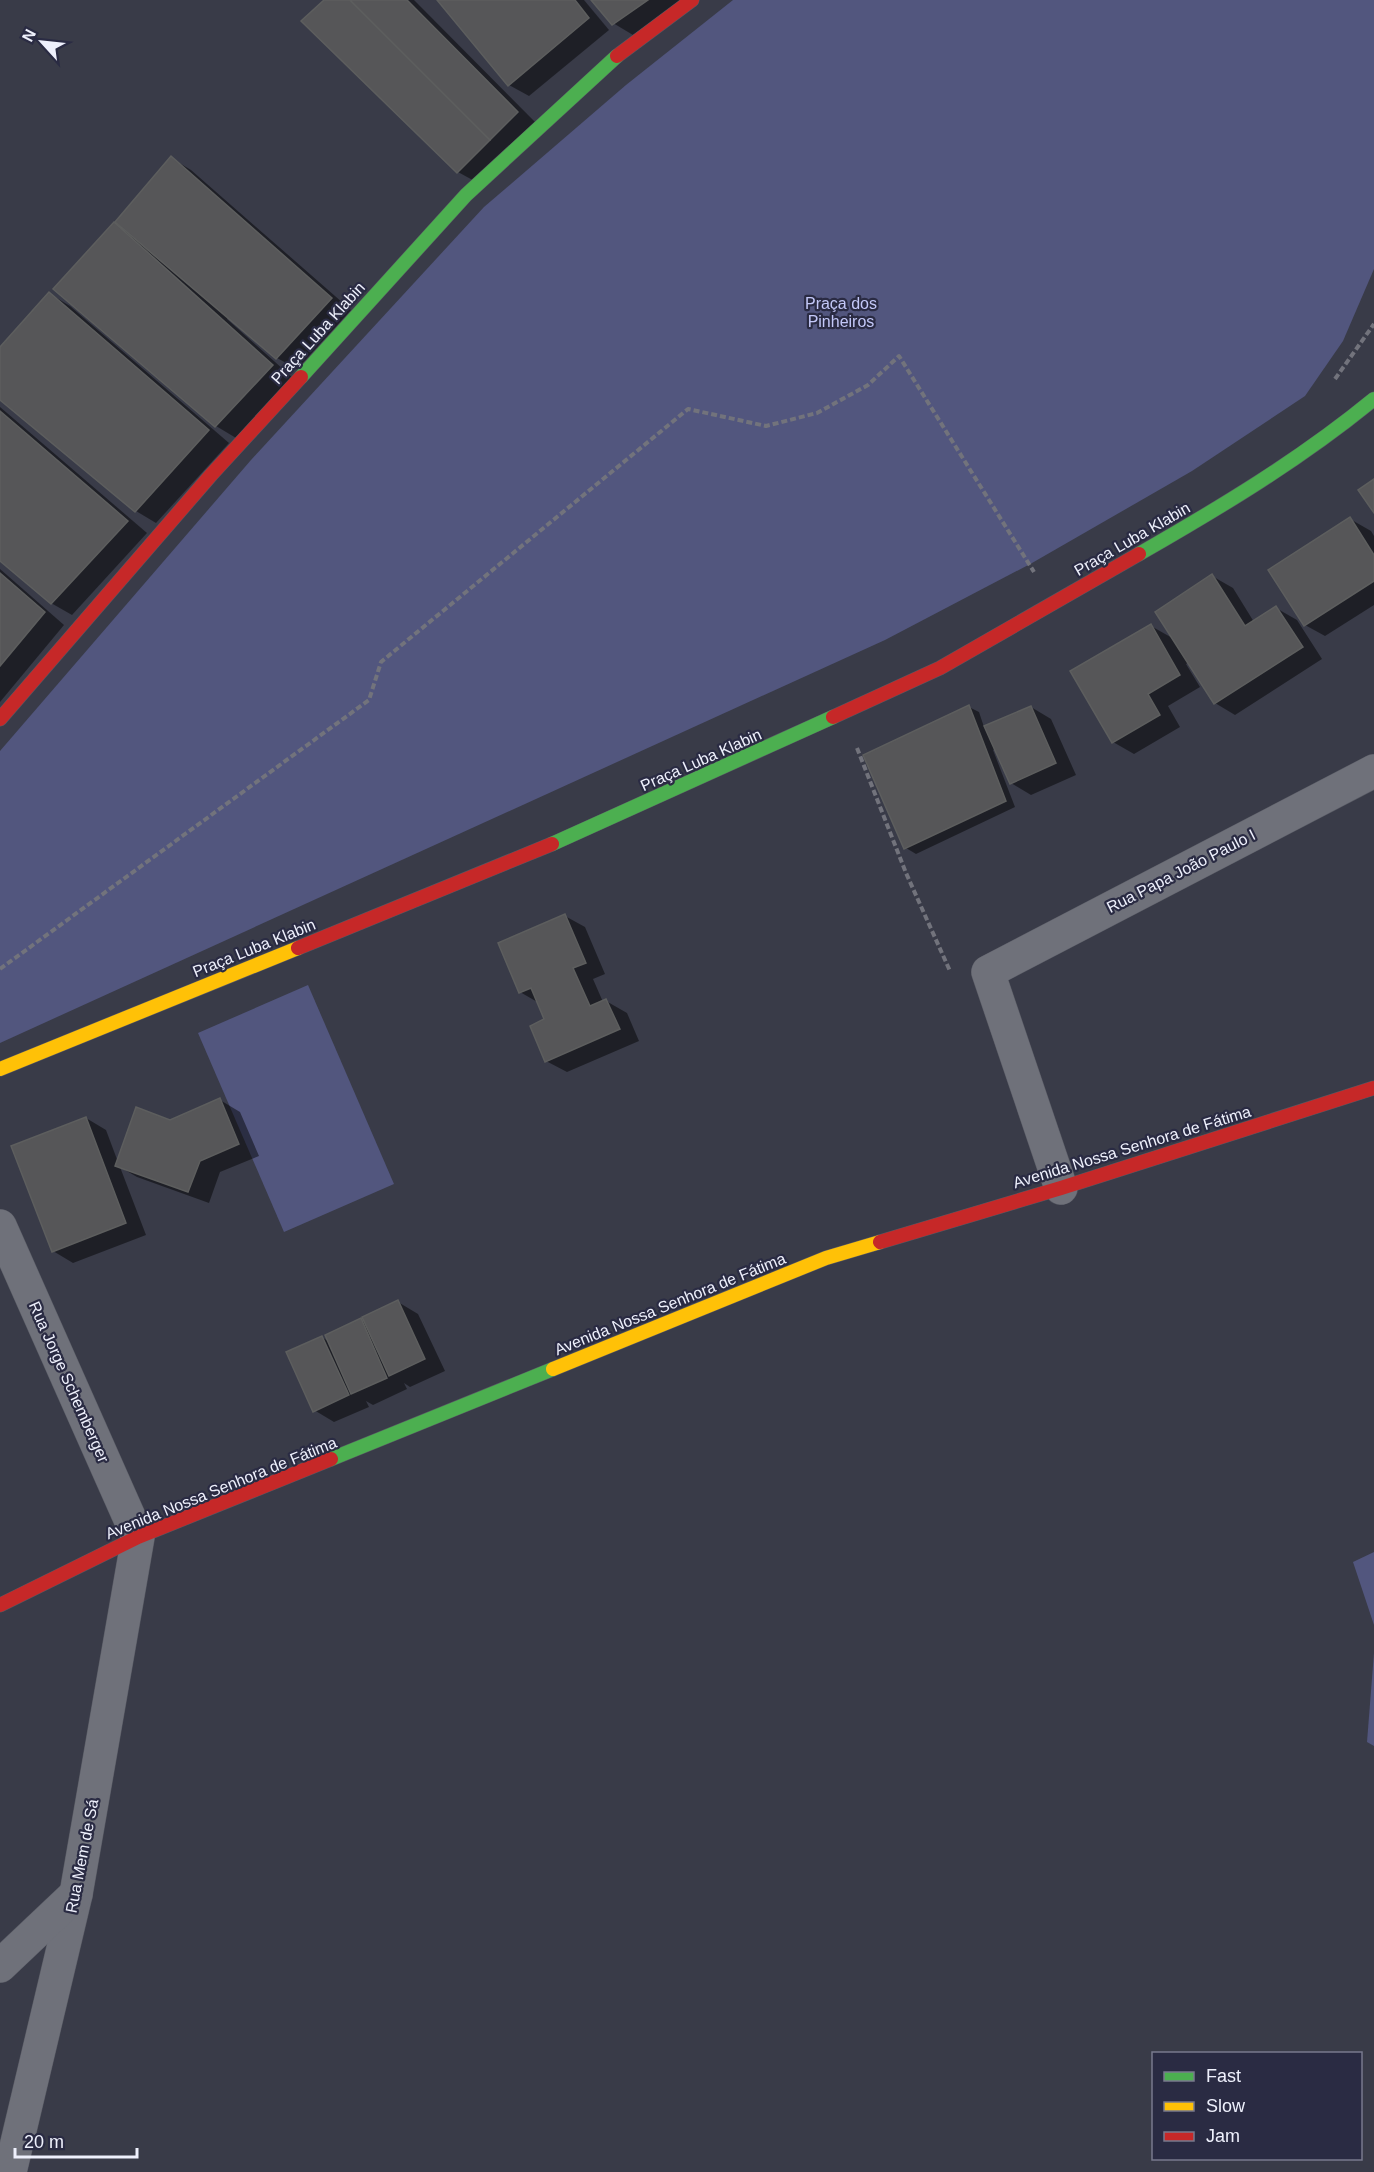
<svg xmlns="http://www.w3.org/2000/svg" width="1374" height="2172" viewBox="0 0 1374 2172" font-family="Helvetica,sans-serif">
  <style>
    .green { fill: #52567e }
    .shadow { fill: #0007 }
    .building { fill: #565658; stroke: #5d5e5e; stroke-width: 1.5 }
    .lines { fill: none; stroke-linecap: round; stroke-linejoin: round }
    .street-casing { stroke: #575963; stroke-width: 34 }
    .fast-casing { stroke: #575963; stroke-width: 15 }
    .slow-casing { stroke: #575963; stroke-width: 15 }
    .jam-casing { stroke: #575963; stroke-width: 15 }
    .path { stroke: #72737c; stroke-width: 4; stroke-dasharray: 6 3; stroke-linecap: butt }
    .street { stroke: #6f717a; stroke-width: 33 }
    .fast { stroke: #4caf50; stroke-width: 14 }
    .slow { stroke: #ffc107; stroke-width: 14 }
    .jam { stroke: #c62828; stroke-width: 14 }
    .labels { text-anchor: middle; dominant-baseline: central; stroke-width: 4.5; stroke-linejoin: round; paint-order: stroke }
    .park-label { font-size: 16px; fill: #c3c8f8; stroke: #2a2b43 }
    .street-label { font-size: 16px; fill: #eef0fc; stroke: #2a2b43 }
  </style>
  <rect width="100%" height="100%" fill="#393b48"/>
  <g class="green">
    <polygon points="733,0 1374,0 1374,269 1343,341 1305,396 1192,471 1032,563 885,640 0,1043 0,751 251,460 484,207 626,85"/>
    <polygon points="308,985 394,1184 284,1232 198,1033"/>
    <polygon points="1374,1552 1374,1625 1353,1562"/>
    <polygon points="1374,1653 1374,1746 1367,1742"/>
  </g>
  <g class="shadow">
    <polygon points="325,0 414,0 537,124 478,183 458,172"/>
    <polygon points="439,0 584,0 609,30 529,96 509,85"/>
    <polygon points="593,0 684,0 633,35 613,23"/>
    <polygon points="171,158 191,170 351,310 297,369 277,358 229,317 227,319 293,378 236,438 216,426 55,288 114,224 126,232"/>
    <polygon points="50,294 70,306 229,443 156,523 136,511 0,398 0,350"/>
    <polygon points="0,407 147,533 72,615 51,603 0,559"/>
    <polygon points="1350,519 1371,531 1374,536 1374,605 1325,636 1305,625"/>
    <polygon points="0,569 64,625 0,702"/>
    <polygon points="1212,576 1233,588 1254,622 1276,608 1297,620 1322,659 1235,715 1215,703 1189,662 1186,664 1200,687 1168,706 1180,727 1134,754 1113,742 1151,626 1174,639"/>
    <polygon points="969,707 979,712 984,727 1031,707 1051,719 1076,775 1031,795 1011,783 996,749 993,750 1015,807 916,854 906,848 865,755"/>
    <polygon points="565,916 585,927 605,974 593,979 603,1002 606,1001 627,1013 639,1041 567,1072 546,1061 546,1020 539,1003 520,992"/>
    <polygon points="220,1100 240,1112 259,1156 220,1172 209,1203 137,1177 120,1167 146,1235 73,1263 53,1251 86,1118 106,1130 118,1162 170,1121"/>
    <polygon points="398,1302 418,1314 445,1371 410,1387 404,1383 407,1389 373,1405 366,1401 369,1407 334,1422 314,1410 322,1337 329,1342 361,1320 367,1324"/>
  </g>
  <g class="building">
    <polygon points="324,0 350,0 490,140 457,173 301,21"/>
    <polygon points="350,0 407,0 518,112 490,140"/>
    <polygon points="437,0 575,0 589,18 508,86"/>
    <polygon points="591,0 648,0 612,25"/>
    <polygon points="171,156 332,298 276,359 115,222"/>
    <polygon points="114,222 273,365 215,427 53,289"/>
    <polygon points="49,292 209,430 135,512 0,400 0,347"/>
    <polygon points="0,411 128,521 51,604 0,561"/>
    <polygon points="1374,479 1374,513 1358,490"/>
    <polygon points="1350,517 1374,555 1374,581 1304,626 1268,570"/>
    <polygon points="0,573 45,612 0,666"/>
    <polygon points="1212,574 1245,626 1276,606 1303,647 1214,704 1155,612"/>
    <polygon points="1151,624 1180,675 1148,694 1160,715 1112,743 1070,671"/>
    <polygon points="969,705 1006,801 904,849 863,755"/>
    <polygon points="1031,706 1056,763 1010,784 984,726"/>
    <polygon points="565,914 586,963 573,968 590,1006 606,999 620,1029 545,1062 530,1026 544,1019 531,988 519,993 498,943"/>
    <polygon points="220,1098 239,1144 200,1161 188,1192 115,1166 136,1107 170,1120"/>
    <polygon points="86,1117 126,1223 52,1252 11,1146"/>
    <polygon points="398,1300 425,1359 389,1376 362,1317"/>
    <polygon points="361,1318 387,1378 351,1394 325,1335"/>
    <polygon points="322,1336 349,1395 313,1412 286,1352"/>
  </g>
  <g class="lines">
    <defs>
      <g id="street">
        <polyline points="1061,1188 988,972 1374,771"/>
        <polyline points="0,1226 138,1537 76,1894 10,2172"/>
        <polyline points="0,1966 76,1894"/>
      </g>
      <g id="fast">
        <polyline points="301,377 466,195 617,56"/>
        <path d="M1139,554C1221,507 1301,459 1374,399"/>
        <polyline points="552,844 833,717"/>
        <polyline points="331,1459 553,1369"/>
      </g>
      <g id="slow">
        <polyline points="0,1069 298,948"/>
        <polyline points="553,1369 826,1258 880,1242"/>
      </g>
      <g id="jam">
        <polyline points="617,56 692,0"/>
        <polyline points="833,717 940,668 1139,554"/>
        <polyline points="0,719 211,475 301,377"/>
        <polyline points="298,948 552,844"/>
        <polyline points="880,1242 1061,1188 1374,1088"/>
        <polyline points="0,1605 138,1537 331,1459"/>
      </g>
    </defs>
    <use href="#street" class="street-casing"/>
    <use href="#fast" class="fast-casing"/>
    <use href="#slow" class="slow-casing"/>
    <use href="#jam" class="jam-casing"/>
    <g class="path">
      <polyline points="1335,379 1374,324"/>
      <polyline points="857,748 906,873 950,971"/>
      <polyline points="0,969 369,700 381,662 688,409 766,426 817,413 868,385 899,356 1034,572"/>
    </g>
    <use href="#street" class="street"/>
    <use href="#fast" class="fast"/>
    <use href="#slow" class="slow"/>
    <use href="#jam" class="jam"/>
  </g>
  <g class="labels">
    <g class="park-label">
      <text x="841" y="303">Praça dos<tspan x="841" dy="18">Pinheiros</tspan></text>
    </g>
    <g class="street-label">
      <text transform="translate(318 333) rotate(-48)">Praça Luba Klabin</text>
      <text transform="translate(1132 539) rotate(-30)">Praça Luba Klabin</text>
      <text transform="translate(701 760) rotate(-24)">Praça Luba Klabin</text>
      <text transform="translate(1181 871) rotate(-27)">Rua Papa João Paulo I</text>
      <text transform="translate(254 948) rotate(-22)">Praça Luba Klabin</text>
      <text transform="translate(1132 1147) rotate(-17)">Avenida Nossa Senhora de Fátima</text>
      <text transform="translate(670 1304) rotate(-22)">Avenida Nossa Senhora de Fátima</text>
      <text transform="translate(69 1382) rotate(66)">Rua Jorge Schemberger</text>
      <text transform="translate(221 1488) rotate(-22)">Avenida Nossa Senhora de Fátima</text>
      <text transform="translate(82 1856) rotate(-79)">Rua Mem de Sá</text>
    </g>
  </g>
  <rect x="1152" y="2052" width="210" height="108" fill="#2a2b43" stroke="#787a8d" stroke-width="1.5"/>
  <rect x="1164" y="2072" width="30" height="9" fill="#4caf50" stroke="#787a8d" stroke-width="1.5"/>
  <text x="1206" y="2082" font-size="18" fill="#eef0fc">Fast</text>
  <rect x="1164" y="2102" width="30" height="9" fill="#ffc107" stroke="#787a8d" stroke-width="1.5"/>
  <text x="1206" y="2112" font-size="18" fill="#eef0fc">Slow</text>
  <rect x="1164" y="2132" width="30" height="9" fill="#c62828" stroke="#787a8d" stroke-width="1.5"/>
  <text x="1206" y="2142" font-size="18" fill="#eef0fc">Jam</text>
  <g transform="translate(42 42) rotate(297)" stroke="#2a2b43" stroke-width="4.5" paint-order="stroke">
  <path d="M0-4.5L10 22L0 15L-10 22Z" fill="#eef0fc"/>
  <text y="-9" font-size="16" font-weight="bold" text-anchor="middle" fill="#eef0fc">N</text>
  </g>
  <path d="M15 2148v9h122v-9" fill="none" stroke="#eef0fc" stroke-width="3"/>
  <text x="24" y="2148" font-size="18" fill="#eef0fc" stroke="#2a2b43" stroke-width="4.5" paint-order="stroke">20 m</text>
</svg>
